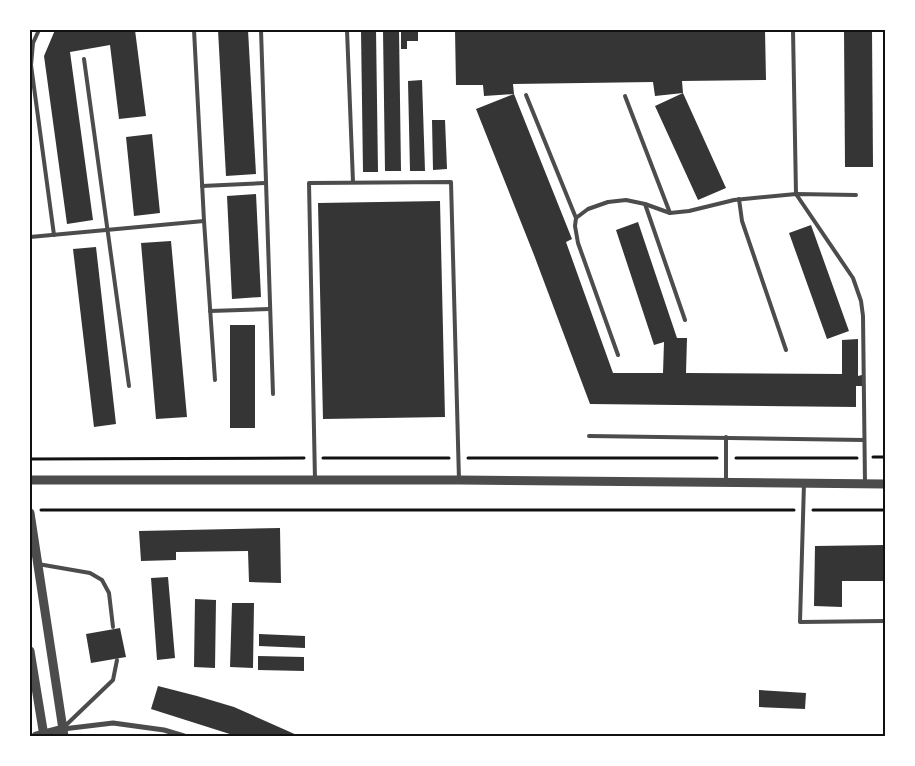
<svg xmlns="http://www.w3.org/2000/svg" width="915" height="766" viewBox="0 0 915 766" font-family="Overpass,sans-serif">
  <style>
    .building { fill: #353535 }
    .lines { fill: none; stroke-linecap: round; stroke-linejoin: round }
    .path { stroke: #111; stroke-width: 3 }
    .service { stroke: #4c4c4c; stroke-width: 4 }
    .minor { stroke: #4c4c4c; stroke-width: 5 }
    .tertiary { stroke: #4c4c4c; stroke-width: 9 }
    .neatline { fill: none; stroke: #111; stroke-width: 2 }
  </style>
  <rect width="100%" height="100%" fill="#fff"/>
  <g class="building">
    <polygon points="55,30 135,30 146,116 119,119 110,45 70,52 93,220 67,224 44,56"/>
    <polygon points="218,30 248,30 256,174 226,176"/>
    <polygon points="361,30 376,30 378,172 363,172"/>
    <polygon points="383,30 399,30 401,171 385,171"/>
    <polygon points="401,30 418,30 418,41 407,41 407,49 401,49"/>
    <polygon points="455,30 765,30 766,80 682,81 683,93 726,188 698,200 655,106 683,93 655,96 653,82 513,84 514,94 572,239 566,242 613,373 663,373 664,342 654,345 616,230 638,222 677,338 687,338 686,373 842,374 842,340 858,339 858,376 862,375 862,386 856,386 856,407 590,404 534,255 476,109 514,94 484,96 483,85 456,85"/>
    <polygon points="844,30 872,30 873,167 845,167"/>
    <polygon points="422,80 425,171 410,171 408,81"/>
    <polygon points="432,120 445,120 447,169 433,170"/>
    <polygon points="152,134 160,213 134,216 126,137"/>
    <polygon points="256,194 261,297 232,299 227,196"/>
    <polygon points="440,201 445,417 323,419 318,203"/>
    <polygon points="811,225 849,331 827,339 789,233"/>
    <polygon points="171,241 187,417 156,419 141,243"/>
    <polygon points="96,247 116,424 94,427 73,249"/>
    <rect x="230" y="325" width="25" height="103"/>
    <polygon points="280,528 281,583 249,582 248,551 176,552 176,560 141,561 139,531"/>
    <polygon points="885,545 885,581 842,581 842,607 814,606 815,546"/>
    <polygon points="168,577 175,658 157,660 151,578"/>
    <polygon points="195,599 216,600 215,668 194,667"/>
    <polygon points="232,603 254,603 253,668 230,667"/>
    <polygon points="120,628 126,657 91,663 86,634"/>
    <polygon points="259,634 305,636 305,648 259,646"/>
    <polygon points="258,656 304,657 304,671 258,670"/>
    <polygon points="158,686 197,696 234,707 299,736 236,736 151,709"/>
    <polygon points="759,690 806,693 805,709 759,707"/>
  </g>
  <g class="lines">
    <g class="path">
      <polyline points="873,457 885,457"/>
      <polyline points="323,458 449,458"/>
      <polyline points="468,458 717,458"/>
      <polyline points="736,458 857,458"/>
      <polyline points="30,459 304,458"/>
      <polyline points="41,510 794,510"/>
      <polyline points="813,510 885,510"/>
    </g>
    <g class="service">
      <polyline points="39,30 33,43 31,65 54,235"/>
      <polyline points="194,30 204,221 215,380"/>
      <polyline points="261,30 273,394"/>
      <polyline points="347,30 353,182"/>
      <polyline points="793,30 796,194 853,278 861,301 863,316 865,484"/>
      <polyline points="84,59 129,386"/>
      <polyline points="526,95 576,218"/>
      <polyline points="625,96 670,213"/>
      <polyline points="202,186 265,183"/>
      <polyline points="739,199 742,221 786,350"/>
      <polyline points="645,204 685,320"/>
      <polyline points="30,237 204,221"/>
      <polyline points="210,311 270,309"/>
      <polyline points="618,355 578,243 575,226 576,218 588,209 608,202 626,200 645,204 670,213 689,211 734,200 796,194 856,195"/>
      <polyline points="589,436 864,440"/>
      <polyline points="315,480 309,183 451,182 459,480"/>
      <polyline points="726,483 726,437"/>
      <polyline points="804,483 800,622 885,621"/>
      <polyline points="38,564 90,573 102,580 109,593 113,627"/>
      <polyline points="64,727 113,680 117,660"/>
    </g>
    <polyline class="minor" points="63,729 113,723 164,730 184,736"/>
    <g class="tertiary">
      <polyline points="30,480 459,480 885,484"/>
      <polyline points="30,513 64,736"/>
      <polyline points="30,651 44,736"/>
      <polyline points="36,736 63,729"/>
    </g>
  </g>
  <rect width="915" height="766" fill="none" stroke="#ffffff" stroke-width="62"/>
  <rect x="31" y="31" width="853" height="704" class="neatline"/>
</svg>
